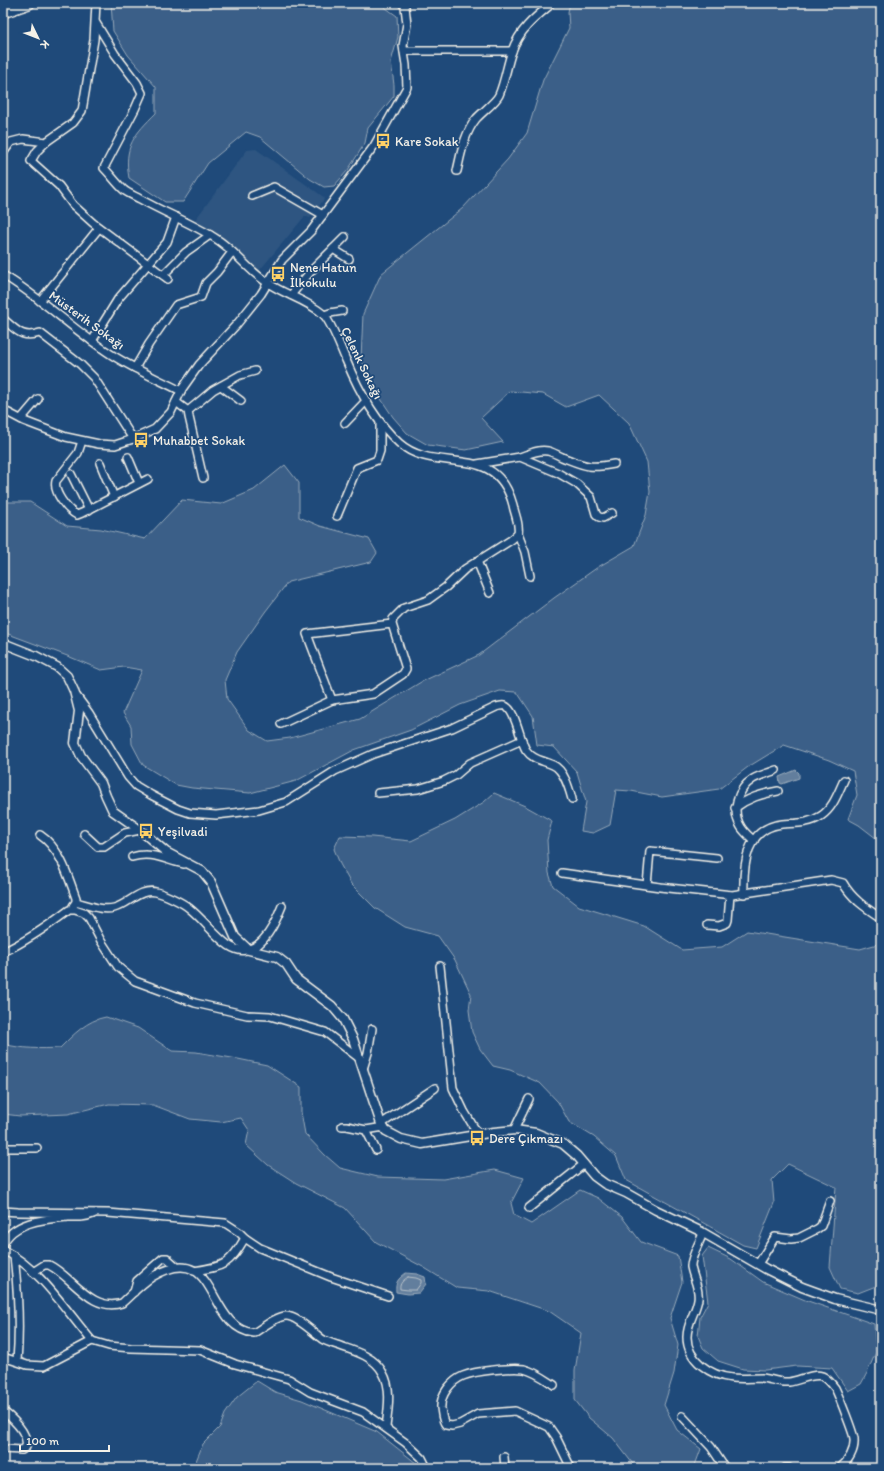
<svg xmlns="http://www.w3.org/2000/svg" width="884" height="1471" viewBox="0 0 884 1471" font-family="Itim,sans-serif">
  <style>
    .built { fill: #2d5581 }
    .green { fill: #3a5f88; stroke: #97a8b8 }
    .water { fill: #627e9d; stroke: #9cacbb }
    .lines { fill: none; stroke-linecap: round; stroke-linejoin: round }
    .shore { stroke: #bac3ca; stroke-width: 1 }
    .minor-casing { stroke: #f4f1e8; stroke-width: 10 }
    .tertiary-casing { stroke: #f4f1e8; stroke-width: 11 }
    .primary-casing { stroke: #f4f1e8; stroke-width: 14 }
    .minor { stroke: #1f4a7a; stroke-width: 7 }
    .tertiary { stroke: #1f4a7a; stroke-width: 8 }
    .primary { stroke: #1f4a7a; stroke-width: 11 }
    .labels { text-anchor: middle; dominant-baseline: central; stroke-width: 3.5; stroke-linejoin: round; paint-order: stroke }
    .poi-label { font-size: 13px; fill: #f4f1e8; stroke: #1f4a7a; text-anchor: start }
    .street-label { font-size: 13px; fill: #f4f1e8; stroke: #1f4a7a }
  </style>
  <rect width="100%" height="100%" fill="#1f4a7a"/>
  <filter id="ink" filterUnits="userSpaceOnUse"><feTurbulence type="fractalNoise" baseFrequency=".025" numOctaves="2"/><feDisplacementMap in="SourceGraphic" scale="8" xChannelSelector="R" yChannelSelector="G"/><feConvolveMatrix kernelMatrix="1 2 1 2 8 2 1 2 1" color-interpolation-filters="sRGB"/></filter>
  <g filter="url(#ink)">
    <polygon class="built" points="256,149 325,198 310,218 305,216 259,271 212,231 195,220 247,150"/>
    <g class="green">
      <path d="M111,3H379L397,16L398,37L391,62L394,85V96L368,128L365,143L348,170L334,186L324,187L310,179L260,137L246,132L208,163L183,202H165L129,178C123,146 135,134 156,113V87L128,55L113,31Z"/>
      <polygon points="570,3 881,3 881,842 859,825 848,819 857,795 853,771 829,760 784,745 748,767 719,789 662,797 631,791 616,790 610,825 593,833 581,831 586,802 577,772 554,747 537,745 533,716 517,692 500,691 460,705 411,730 354,750 296,781 250,793 192,788 176,785 143,765 132,744 131,726 123,713 142,670 124,667 101,670 70,657 3,632 3,502 30,502 67,526 101,529 145,539 182,500 221,504 254,490 285,465 299,483 299,517 320,526 369,539 377,553 371,562 288,582 265,612 237,652 225,680 227,699 249,730 267,741 290,738 360,719 421,682 479,655 554,598 598,567 634,546 646,515 650,492 647,462 629,423 599,395 566,407 543,394 510,391 481,418 503,442 466,450 428,445 407,433 393,417 377,393 361,359 363,314 381,274 463,208 508,159 527,133 543,80 569,28 568,12"/>
      <polygon points="494,793 525,806 552,821 547,840 549,873 553,886 579,906 644,926 682,950 722,947 747,931 860,949 881,943 881,1284 858,1293 840,1289 830,1267 836,1187 788,1164 772,1180 774,1203 756,1248 743,1245 626,1180 616,1156 594,1137 569,1122 558,1102 540,1083 510,1070 493,1066 480,1049 472,1032 469,1010 471,994 455,960 438,936 405,927 375,908 351,884 340,864 334,849 340,836 372,837 411,841 455,820 484,802"/>
      <path d="M106,1017L138,1028L172,1051L196,1052L238,1059L267,1065L301,1087V1112L305,1134L325,1155L340,1168L378,1177L443,1179L495,1170L524,1178L511,1203L514,1215L531,1224L580,1190L598,1198L622,1217L641,1242L678,1256L682,1282L670,1318L678,1345L674,1373L664,1405L677,1430L701,1449L694,1468H636L613,1438L589,1418L575,1400V1371L581,1333L549,1311L489,1291L457,1288L423,1267L376,1242L345,1208L296,1183L268,1165L246,1145L249,1130L241,1118L221,1122L190,1119L153,1105L109,1104L68,1114L20,1116L3,1114V1044C22,1049 41,1049 60,1048C73,1035 87,1020 106,1017Z"/>
      <polygon points="708,1248 731,1259 763,1282 805,1300 874,1324 876,1352 867,1373 861,1384 848,1391 832,1368 797,1366 765,1370 743,1369 718,1361 703,1348 698,1336 700,1317 708,1302 702,1256"/>
      <polygon points="257,1381 275,1392 302,1400 377,1432 416,1463 417,1468 199,1468 196,1461 203,1444 220,1427 225,1414 237,1397"/>
    </g>
    <g class="water">
      <polygon points="796,770 799,773 799,778 782,784 780,783 779,777"/>
      <path d="M406,1273L417,1274L425,1277L426,1284L419,1293L408,1294L396,1292C395,1282 398,1279 406,1273Z"/>
    </g>
    <g class="lines">
      <path class="shore" d="M408,1277L416,1278L421,1280V1283L416,1290H408L400,1289C399,1283 404,1280 408,1277Z"/>
      <defs>
        <g id="minor">
          <path d="M96,23L115,54L137,83L142,93L135,109L104,168C111,175 117,184 124,190C129,194 135,196 140,199C165,213 191,223 215,238C235,250 248,271 268,283C285,295 307,300 323,314C331,321 341,349 346,360C358,389 375,421 399,443C436,476 496,440 513,505C515,516 520,523 518,534L511,540L465,569L446,587L428,600L404,608L393,619L392,624L406,669L403,674L373,694L332,700L307,634L392,624"/>
          <polyline points="404,51 512,51"/>
          <polyline points="46,142 37,151 31,161 59,186 73,205 93,223 168,279"/>
          <polyline points="3,153 11,142 23,139 46,142 73,123 82,111 94,40 96,3"/>
          <path d="M457,171C461,154 464,134 476,119C481,113 496,102 499,95C505,81 507,65 512,51C519,31 533,19 549,6"/>
          <polyline points="252,196 274,187 323,215"/>
          <polyline points="333,249 349,259"/>
          <path d="M3,275C40,297 70,327 106,351C129,367 156,378 181,391"/>
          <polyline points="163,275 186,252 210,235"/>
          <polyline points="291,295 311,271 345,237"/>
          <polyline points="40,301 99,228"/>
          <polyline points="324,315 330,313 342,311"/>
          <path d="M3,319C17,330 21,339 40,333L80,364L94,378L133,439"/>
          <polyline points="92,341 118,299 167,242 176,217"/>
          <polyline points="135,368 149,344 176,305 201,297 206,283 217,272 232,252"/>
          <polyline points="221,386 241,401"/>
          <polyline points="176,402 188,411 189,417 203,478"/>
          <polyline points="3,410 24,421 66,437 99,444 115,445 133,439 155,429 171,412 182,389 199,365 237,324 261,294 282,260 311,231 374,146 407,87 406,65 403,46 407,24 405,7 402,3"/>
          <polyline points="188,411 213,390 240,375 255,371"/>
          <polyline points="21,419 38,399"/>
          <polyline points="345,423 366,401"/>
          <path d="M82,441L78,453L56,481C53,492 67,510 77,515L82,513L148,479"/>
          <polyline points="128,457 139,483"/>
          <path d="M520,457C529,454 538,449 548,451C552,452 558,455 562,457C585,466 589,469 614,464"/>
          <polyline points="100,463 114,497"/>
          <polyline points="477,464 520,457 558,473 577,484 591,497 596,514 599,517 603,518 612,513"/>
          <polyline points="71,474 89,510"/>
          <polyline points="337,516 357,468 377,460 380,451 380,422"/>
          <polyline points="518,534 525,552 530,576"/>
          <polyline points="477,561 490,593"/>
          <path d="M75,694L89,713L128,777L136,786L151,795L178,809L190,813L216,815L259,810L286,802L335,771L373,754L452,728L496,707C499,706 502,705 505,706C516,710 520,741 526,750C533,760 542,760 553,765C564,770 569,788 572,799"/>
          <polyline points="281,724 332,700"/>
          <polyline points="378,793 418,789 444,781 456,775 470,763 522,740"/>
          <path d="M735,808C748,798 761,794 778,791"/>
          <polyline points="84,834 98,847 104,847 125,833 140,830"/>
          <path d="M40,835C60,848 68,876 76,898V902L73,906"/>
          <path d="M754,841C749,836 744,832 741,827C731,811 737,789 753,779C760,775 769,773 776,770"/>
          <path d="M132,857C152,851 165,860 184,864"/>
          <path d="M562,873L660,887L732,895L831,880L843,883C852,899 866,908 881,918"/>
          <polyline points="647,885 650,851 717,858"/>
          <path d="M744,894C743,864 746,828 782,824C796,823 809,824 821,816C833,808 838,793 844,780"/>
          <path d="M76,902C88,905 102,911 114,908C129,904 140,888 156,892C164,894 182,902 189,908C203,919 214,935 228,945C256,964 274,927 282,906"/>
          <polyline points="707,925 719,926 727,923 728,920 730,895"/>
          <path d="M3,952C27,941 48,926 69,910H75L84,913L89,918L101,941L118,967L135,981L195,1003L247,1015L270,1016L325,1032L359,1058"/>
          <polyline points="440,966 453,1088 464,1111 478,1134"/>
          <polyline points="363,1069 368,1053 372,1029"/>
          <polyline points="381,1124 435,1088"/>
          <polyline points="342,1126 347,1126 366,1130 384,1127"/>
          <polyline points="366,1130 376,1150"/>
          <polyline points="514,1130 529,1099"/>
          <polyline points="3,1148 37,1148"/>
          <polyline points="529,1208 584,1164"/>
          <polyline points="3,1211 18,1212 108,1213 225,1223 239,1232 245,1238 260,1248 331,1277 388,1296"/>
          <path d="M703,1233C700,1242 690,1258 691,1267C693,1278 700,1289 698,1299C696,1312 687,1323 687,1337C687,1360 711,1376 732,1378C742,1379 752,1378 762,1378C771,1379 780,1383 789,1382C799,1381 812,1373 822,1376C827,1378 832,1384 835,1388C838,1394 854,1434 854,1439C855,1451 848,1461 840,1468"/>
          <path d="M3,1245C12,1221 47,1219 68,1217C78,1217 83,1218 93,1214"/>
          <path d="M3,1250C40,1268 66,1311 92,1341"/>
          <path d="M14,1256C18,1291 20,1326 17,1361"/>
          <polyline points="758,1264 775,1237 791,1239 799,1238 817,1229 821,1226 830,1201"/>
          <path d="M194,1271C224,1266 229,1266 245,1238"/>
          <path d="M33,1272L44,1265H49C72,1276 91,1313 122,1303C131,1295 141,1284 152,1277C219,1237 205,1328 254,1333C262,1328 277,1316 286,1316C297,1316 314,1333 322,1339C327,1342 334,1344 340,1346C355,1351 375,1357 383,1373C392,1388 388,1410 386,1427"/>
          <polyline points="134,1292 137,1281 163,1258 167,1258 176,1266"/>
          <polyline points="3,1357 27,1365 44,1366 92,1341 109,1346 131,1348 200,1350 235,1364 289,1379 310,1392 363,1412 406,1443 422,1458 427,1468"/>
          <path d="M554,1385C545,1379 536,1372 524,1369C512,1367 475,1371 463,1376C451,1381 440,1395 441,1408C442,1414 442,1421 446,1425L452,1426L460,1424L478,1414L515,1411L549,1427L556,1437L571,1468"/>
          <path d="M3,1411C13,1419 29,1433 26,1447L22,1450L3,1449"/>
          <polyline points="682,1416 711,1447 725,1468"/>
          <polyline points="504,1457 505,1468"/>
          <polyline points="785,1468 789,1468"/>
        </g>
        <polyline id="tertiary" points="3,643 36,656 57,667 67,676 74,691 79,711 75,743 81,756 101,783 106,796 113,811 140,830 166,852 202,871 211,882 235,937 249,950 277,957 286,964 296,979 332,1006 343,1019 353,1039 381,1124 386,1131 401,1139 422,1144 494,1132 515,1130 536,1133 563,1144 577,1156 594,1176 605,1184 626,1193 656,1210 700,1231 766,1269 802,1287 835,1299 881,1310"/>
        <polyline id="primary" points="3,12 29,3"/>
      </defs>
      <use href="#minor" class="minor-casing"/>
      <use href="#tertiary" class="tertiary-casing"/>
      <use href="#primary" class="primary-casing"/>
      <use href="#minor" class="minor"/>
      <use href="#tertiary" class="tertiary"/>
      <use href="#primary" class="primary"/>
    </g>
  </g>
  <defs>
    <symbol id="bus-bare" viewBox="-9 -9 18 18"><path d="M-5-6H5V4H4V6H2V4H-2V6H-4V4H-5ZM-3.5-4V0h7V-4ZM-3.5 1.2v1.5H-2V1.2ZM2 1.2v1.5H3.5V1.2Z" fill="#ffd166" stroke="#1f4a7a" stroke-width="2.5" paint-order="stroke"/></symbol>
  </defs>
  <g fill-rule="evenodd">
    <use href="#bus-bare" x="372" y="130" width="22" height="22"/>
    <use href="#bus-bare" x="267" y="263" width="22" height="22"/>
    <use href="#bus-bare" x="130" y="429" width="22" height="22"/>
    <use href="#bus-bare" x="135" y="820" width="22" height="22"/>
    <use href="#bus-bare" x="466" y="1127" width="22" height="22"/>
  </g>
  <g class="labels">
    <g class="poi-label">
      <text x="395" y="141">Kare Sokak</text>
      <text x="290" y="267">Nene Hatun<tspan x="290" dy="15">İlkokulu</tspan></text>
      <text x="153" y="440">Muhabbet Sokak</text>
      <text x="158" y="831">Yeşilvadi</text>
      <text x="489" y="1138">Dere Çıkmazı</text>
    </g>
    <g class="street-label">
      <text transform="translate(87 320) rotate(36)">Müsterih Sokağı</text>
      <text transform="translate(362 363) rotate(64)">Çelenk Sokağı</text>
    </g>
  </g>
  <rect width="884" height="1471" fill="none" stroke="#1f4a7a" stroke-width="16"/>
  <rect x="8" y="8" width="868" height="1455" fill="none" stroke="#f4f1e8" stroke-width="1.5" filter="url(#ink)"/>
  <g transform="translate(38 38) rotate(133)" stroke="#1f4a7a" stroke-width="3" paint-order="stroke">
  <path d="M0-3L7 15L0 10L-7 15Z" fill="#f4f1e8"/>
  <text y="-6" font-size="11" font-weight="bold" text-anchor="middle" fill="#f4f1e8">K</text>
  </g>
  <path d="M20 1445v6h89v-6" fill="none" stroke="#f4f1e8" stroke-width="2"/>
  <text x="26" y="1445" font-size="12" fill="#f4f1e8" stroke="#1f4a7a" stroke-width="3" paint-order="stroke">100 m</text>
</svg>
